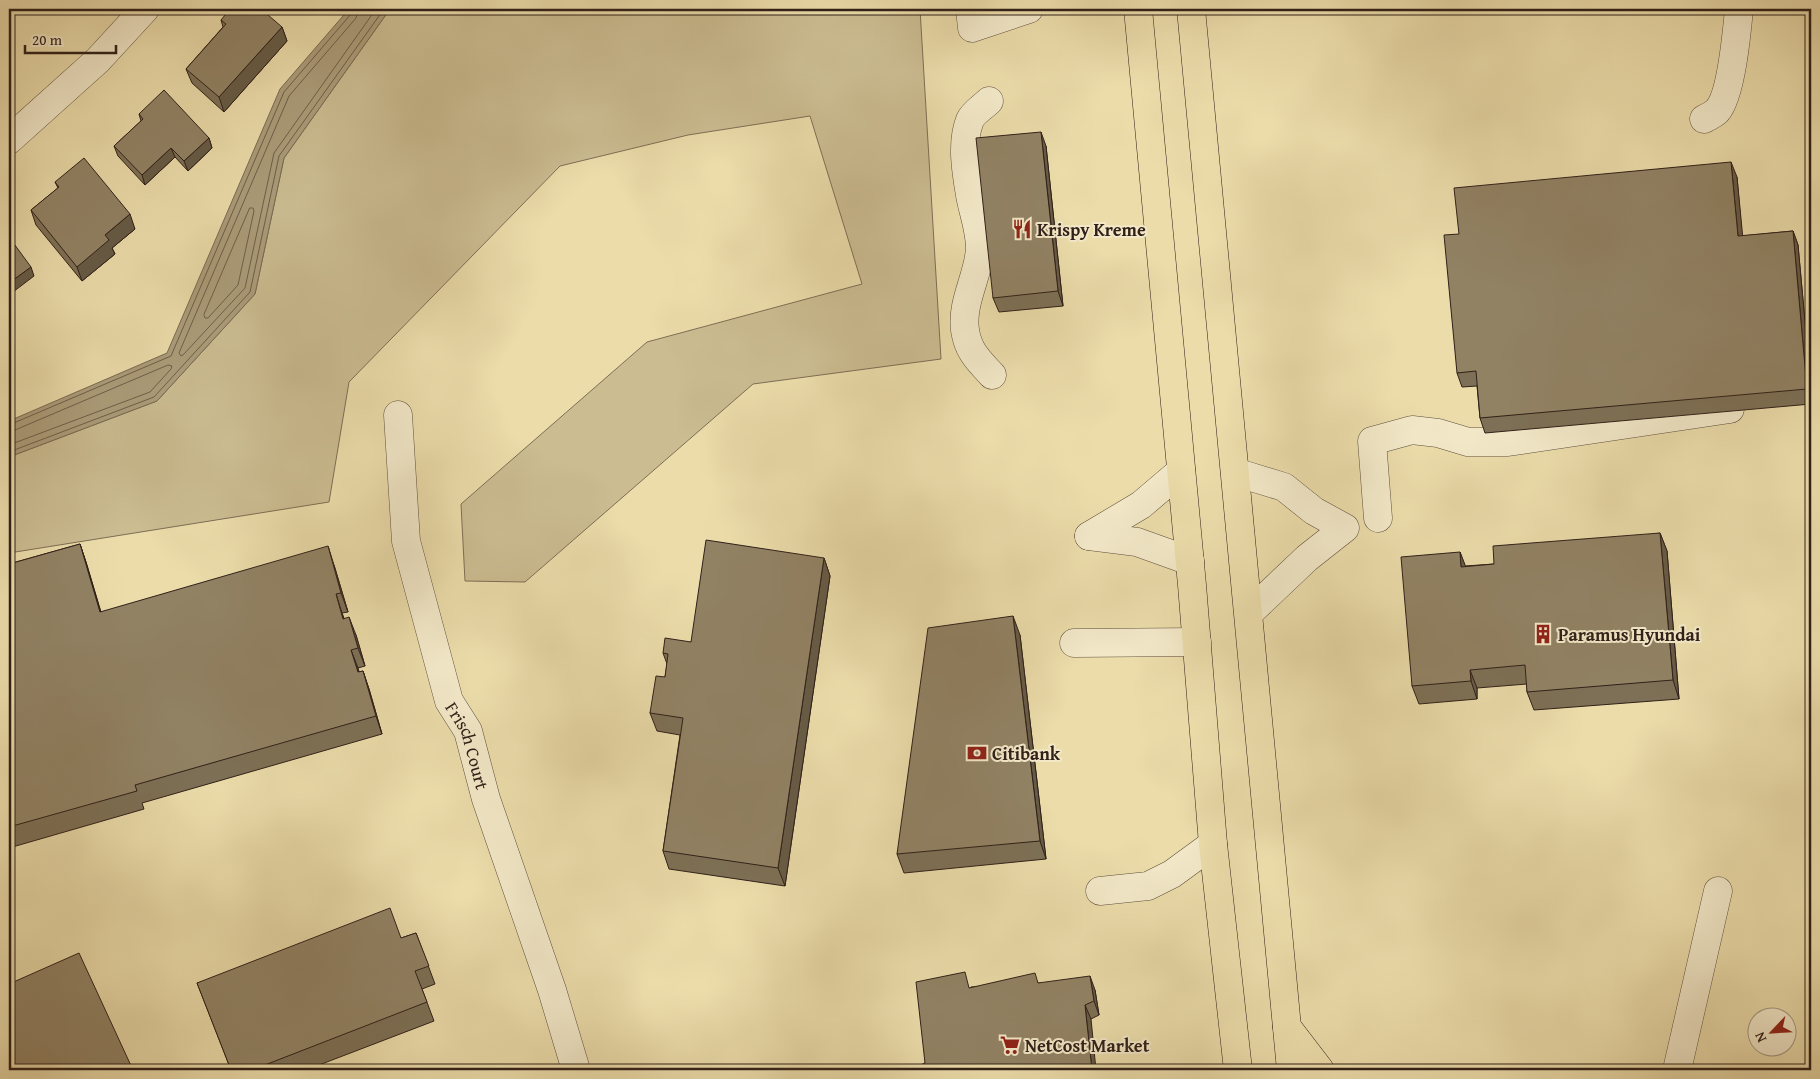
<svg xmlns="http://www.w3.org/2000/svg" width="1820" height="1079" viewBox="0 0 1820 1079" font-family="'Gentium Book Plus',serif">
  <style>
    .green { fill: #cbbc91; stroke: #7e6e55 }
    .water { fill: #ab9c79; stroke: #7a6a53 }
    .lines { fill: none; stroke-linecap: round; stroke-linejoin: round }
    .shore { stroke: #6e5e49; stroke-width: 1 }
    .minor-casing { stroke: #5f4f3d; stroke-width: 29 }
    .highway-casing { stroke: #302019; stroke-width: 29 }
    .minor { stroke: #f2e8c8; stroke-width: 28 }
    .highway { stroke: #ebdcaa; stroke-width: 28 }
    .wall { fill: #7d7056; stroke: #302019 }
    .shaded-wall { fill: #665b46; stroke: #302019 }
    .building { fill: #918264; stroke: #302019 }
    .labels { text-anchor: middle; dominant-baseline: central; stroke-width: 4; stroke-linejoin: round; paint-order: stroke }
    .poi-label { font-size: 18px; font-weight: bold; fill: #302019; stroke: #f2e8c8; text-anchor: start }
    .street-label { font-size: 18px; fill: #302019; stroke: #f2e8c8 }
  </style>
  <rect width="100%" height="100%" fill="#ebdcaa"/>
  <filter id="stains"><feTurbulence type="fractalNoise" baseFrequency=".004" numOctaves="4"/><feColorMatrix values="0 0 0 0 .2 0 0 0 0 .09 0 0 0 0 .02 0 0 0 .5 -.17"/></filter>
  <radialGradient id="worn" r=".72"><stop offset=".6" stop-color="#630" stop-opacity="0"/><stop offset="1" stop-color="#630" stop-opacity=".3"/></radialGradient>
  <polygon class="green" points="390,9 920,9 941,359 753,384 525,582 465,581 461,504 647,342 862,284 810,116 688,135 560,166 349,382 329,502 9,553 9,457 157,401 255,294 284,158"/>
  <polygon class="water" points="349,9 390,9 284,158 255,294 157,401 9,457 9,421 167,353 280,89"/>
  <g class="lines">
    <g class="shore">
      <polyline points="359,9 356,18 289,96 179,353 181,356 183,355 245,288 274,153 376,9"/>
      <polygon points="250,208 253,208 254,211 238,285 208,318 205,318 204,315"/>
      <polyline points="9,425 171,356 284,92 351,14 352,9"/>
      <polyline points="9,431 15,430 168,365 172,366 171,369 150,392 9,445"/>
      <polyline points="9,452 154,397 250,292 279,156 384,9"/>
    </g>
    <defs>
      <g id="minor">
        <polyline points="970,9 972,28 1029,9"/>
        <path d="M989,101C984,106 973,113 970,120C961,142 966,172 970,195C973,212 980,230 980,248C979,275 961,302 965,330C968,351 978,360 992,375"/>
        <path d="M1704,119C1708,117 1714,114 1717,111C1731,96 1737,31 1739,9"/>
        <polyline points="9,140 98,60 145,9"/>
        <path id="s1" d="M398,415L406,541L449,701L468,731L486,799L552,990L576,1070"/>
        <polyline points="1235,472 1284,487 1314,511 1345,528 1307,558 1249,613"/>
        <polyline points="1378,518 1372,441 1412,430 1438,433 1468,442 1508,442 1730,409"/>
        <polyline points="1089,536 1141,505 1181,471"/>
        <polyline points="1089,536 1137,542 1190,561"/>
        <polyline points="1074,643 1197,642"/>
        <polyline points="1100,891 1148,886 1172,874 1213,844"/>
        <polyline points="1677,1070 1718,891"/>
      </g>
      <g id="highway">
        <polyline points="1138,9 1192,585 1213,844 1238,1070"/>
        <polyline points="1191,9 1291,1070"/>
        <polyline points="1287,1027 1320,1070"/>
      </g>
    </defs>
    <use href="#minor" class="minor-casing"/>
    <use href="#highway" class="highway-casing"/>
    <use href="#minor" class="minor"/>
    <use href="#highway" class="highway"/>
  </g>
  <g class="wall">
    <polygon points="221,20 282,27 287,41 224,112 192,83 186,69 223,27"/>
    <polygon points="139,114 209,138 212,148 188,171 175,157 145,185 118,156 114,146 141,121"/>
    <polygon points="1046,146 1063,306 999,312 993,298"/>
    <polygon points="1737,177 1742,236 1793,231 1798,245 1811,388 1811,404 1485,433 1480,418 1477,386 1462,387 1457,373"/>
    <polygon points="55,182 135,229 112,248 115,254 82,281 36,225 31,210 58,188"/>
    <polygon points="1660,533 1667,551 1679,699 1534,710 1527,692 1527,684 1477,688 1477,699 1419,704 1412,686 1460,552 1465,566 1494,564"/>
    <polygon points="80,544 86,562 101,612 334,565 348,612 342,613 344,618 356,635 365,666 358,668 359,672 363,671 369,689 382,734 142,803 144,809 9,848 9,564"/>
    <polygon points="824,558 830,576 785,886 669,869 663,851 680,735 657,731 650,713 665,677 667,664 663,653 691,642"/>
    <polygon points="1020,635 1046,859 904,873 897,854"/>
    <polygon points="416,933 435,984 422,989 434,1021 306,1070 231,1070 197,983 401,938"/>
    <polygon points="1039,983 1095,990 1099,1015 1091,1019 925,1063 971,987"/>
  </g>
  <g class="shaded-wall">
    <polygon points="9,9 17,9 18,12 9,20"/>
    <polygon points="282,27 287,41 224,112 219,97"/>
    <polygon points="1041,132 1046,146 1063,306 1058,291"/>
    <polygon points="209,138 212,148 188,171 184,161"/>
    <polygon points="171,148 175,157 145,185 142,175"/>
    <polygon points="1731,162 1737,177 1744,250 1738,236"/>
    <polygon points="130,214 135,229 112,248 115,254 82,281 77,267 105,235"/>
    <polygon points="1793,231 1798,245 1811,388 1811,400 1807,389"/>
    <polygon points="31,267 34,276 9,295 9,283"/>
    <polygon points="1660,533 1667,551 1679,699 1673,680"/>
    <polygon points="80,544 86,562 106,630 100,612"/>
    <polygon points="328,546 334,565 348,612 341,593"/>
    <polygon points="1460,552 1467,570 1461,567"/>
    <polygon points="824,558 830,576 785,886 778,868"/>
    <polygon points="336,594 342,613 349,637 343,619"/>
    <polygon points="1013,616 1020,635 1046,859 1040,841"/>
    <polygon points="349,617 356,635 365,666 358,648"/>
    <polygon points="351,650 358,668 364,690 358,672"/>
    <polygon points="1470,670 1477,688 1477,699 1471,681"/>
    <polygon points="363,671 369,689 382,734 376,716"/>
    <polygon points="1090,976 1095,990 1099,1015 1094,1001"/>
    <polygon points="1085,1005 1091,1019 1096,1070 1092,1070"/>
  </g>
  <g class="building">
    <polygon points="230,9 261,9 282,27 219,97 186,69 226,24 221,20"/>
    <polygon points="164,90 209,138 184,161 171,148 142,175 114,146 143,119 139,114"/>
    <polygon points="1041,132 1058,291 993,298 976,138"/>
    <polygon points="84,158 130,214 105,235 109,240 77,267 31,210 59,187 55,182"/>
    <polygon points="1731,162 1738,236 1793,231 1807,389 1480,418 1476,371 1457,373 1444,235 1459,234 1454,188"/>
    <polygon points="9,237 31,267 9,283"/>
    <polygon points="1660,533 1673,680 1527,692 1525,665 1470,670 1471,681 1412,686 1401,557 1460,552 1461,567 1494,564 1493,546"/>
    <polygon points="706,540 824,558 778,868 663,851 683,718 650,713 656,676 665,677 668,654 663,653 665,638 691,642"/>
    <polygon points="80,544 100,612 328,546 341,593 336,594 343,619 349,617 358,648 351,650 358,672 363,671 376,716 135,785 137,791 9,827 9,564"/>
    <polygon points="1013,616 1040,841 897,854 928,628"/>
    <polygon points="390,908 401,938 416,933 429,966 415,971 427,1002 252,1070 231,1070 197,983"/>
    <polygon points="79,953 133,1070 9,1070 9,984"/>
    <polygon points="965,972 969,988 1035,973 1038,983 1090,976 1094,1001 1085,1005 1092,1070 909,1070 925,1063 916,982"/>
  </g>
  <defs>
    <symbol id="restaurant-bare" viewBox="-9 -9 18 18"><path d="M-5-6h1v4h1v-4h1v4h1v-4h1v5L-1.5 .5V6h-2V.5L-5-1ZM5-6V6H3V1.5H1.5Q1.5-4 5-6Z" fill="#8f2418" stroke="#f2e8c8" stroke-width="2.5" paint-order="stroke"/></symbol>
    <symbol id="building-bare" viewBox="-9 -9 18 18"><path d="M-4-6H4V6H1V3H-1V6H-4ZM-2.5-4.3h1.7v1.8h-1.7ZM.8-4.3h1.7v1.8H.8ZM-2.5-1h1.7V.8h-1.7ZM.8-1h1.7V.8H.8Z" fill="#8f2418" stroke="#f2e8c8" stroke-width="2.5" paint-order="stroke"/></symbol>
    <symbol id="bank-bare" viewBox="-9 -9 18 18"><path d="M-6-4H6V4H-6ZM0-2.3a2.3 2.3 0 1 0 0 4.6a2.3 2.3 0 1 0 0-4.6Z" fill="#8f2418" stroke="#f2e8c8" stroke-width="2.5" paint-order="stroke"/></symbol>
    <symbol id="supermarket-bare" viewBox="-9 -9 18 18"><path d="M-6-5.5h2.5l.6 2H6L4.5 2H-2.5L-4.4-4H-6ZM-1.5 3.2a1.3 1.3 0 1 0 .1 0ZM3 3.2a1.3 1.3 0 1 0 .1 0Z" fill="#8f2418" stroke="#f2e8c8" stroke-width="2.5" paint-order="stroke"/></symbol>
  </defs>
  <g fill-rule="evenodd">
    <use href="#restaurant-bare" x="1008" y="215" width="28" height="28"/>
    <use href="#building-bare" x="1529" y="620" width="28" height="28"/>
    <use href="#bank-bare" x="963" y="739" width="28" height="28"/>
    <use href="#supermarket-bare" x="996" y="1031" width="28" height="28"/>
  </g>
  <g class="labels">
    <g class="poi-label">
      <text x="1037" y="229">Krispy Kreme</text>
      <text x="1558" y="634">Paramus Hyundai</text>
      <text x="992" y="753">Citibank</text>
      <text x="1025" y="1045">NetCost Market</text>
    </g>
    <g class="street-label">
      <text stroke="none"><textPath href="#s1" startOffset="341">Frisch Court</textPath></text>
    </g>
  </g>
  <rect width="1820" height="1079" fill="none" stroke="#ebdcaa" stroke-width="30"/>
  <rect x="10" y="10" width="1800" height="1059" fill="none" stroke="#302019" stroke-width="2.5"/>
  <rect x="15" y="15" width="1790" height="1049" fill="none" stroke="#302019"/>
  <g transform="translate(1772 1032) rotate(245)"><circle r="24" fill="#f2e8c8" stroke="#a49882"/>
  <path d="M0-4L9 19L0 12L-9 19Z" fill="#8f2418"/>
  <text y="-8" font-size="14" font-weight="bold" text-anchor="middle" fill="#302019">N</text>
  </g>
  <path d="M25 45v8h91v-8" fill="none" stroke="#302019" stroke-width="2.5"/>
  <text x="32" y="45" font-size="15" fill="#302019" stroke="#f2e8c8" stroke-width="4" paint-order="stroke">20 m</text>
  <rect width="100%" height="100%" filter="url(#stains)"/>
  <rect width="100%" height="100%" fill="url(#worn)"/>
</svg>
